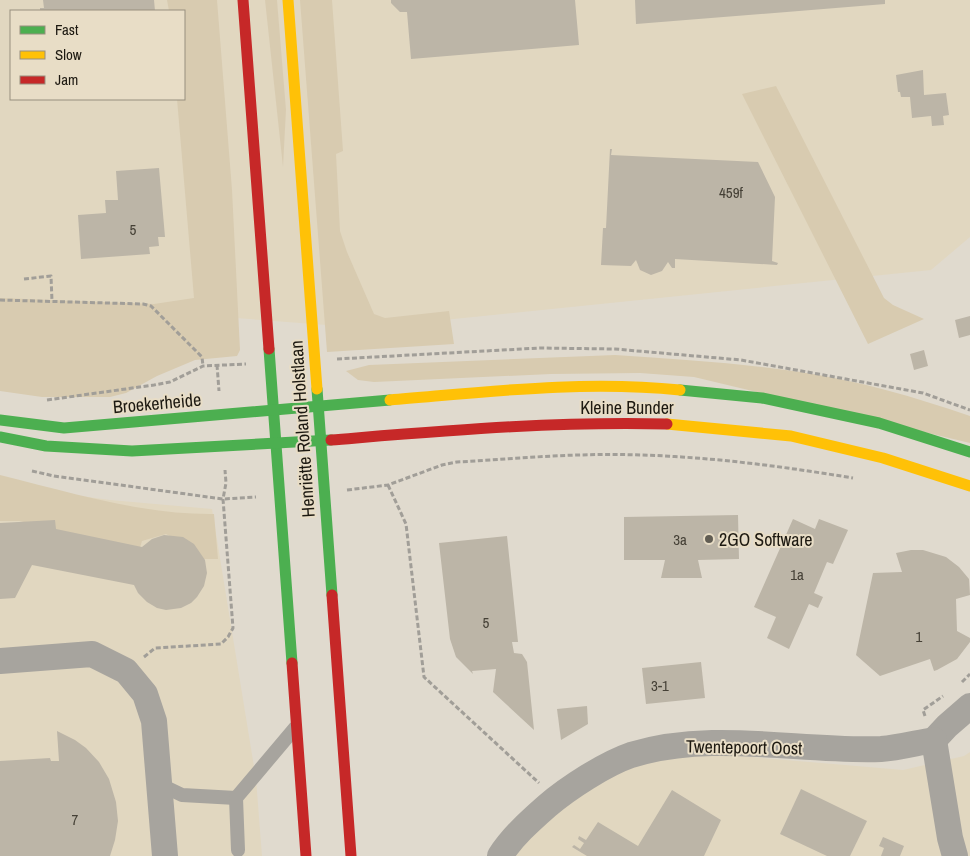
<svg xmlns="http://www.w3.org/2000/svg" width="970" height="856" viewBox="0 0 970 856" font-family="'Archivo Narrow',sans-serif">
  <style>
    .built { fill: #e1d7c0; fill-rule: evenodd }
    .green { fill: #d8cbb0 }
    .building { fill: #bcb5a7 }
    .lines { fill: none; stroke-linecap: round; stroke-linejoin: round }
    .path { stroke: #a19e98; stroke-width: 3; stroke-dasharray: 5 2.5; stroke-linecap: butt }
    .lane { stroke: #a7a49e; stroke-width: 14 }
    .street { stroke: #a7a49e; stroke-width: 26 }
    .fast { stroke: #4caf50; stroke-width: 11 }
    .slow { stroke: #ffc107; stroke-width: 11 }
    .jam { stroke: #c62828; stroke-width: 11 }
    .poi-dot { fill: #615d53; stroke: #e8ddc6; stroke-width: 2 }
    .labels { text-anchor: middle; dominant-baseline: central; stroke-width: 4; stroke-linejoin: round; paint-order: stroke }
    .number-label { font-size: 15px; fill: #454036 }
    .street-label { font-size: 18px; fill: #1d1911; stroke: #e8ddc6 }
    .poi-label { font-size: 18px; fill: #1d1911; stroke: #e8ddc6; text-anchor: start }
  </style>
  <rect width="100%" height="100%" fill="#e0dace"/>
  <g class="built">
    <path d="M0,0H970V237L931,270L366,328L0,300ZM11,11H184V99H11Z"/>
    <polygon points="0,485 110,500 212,509 256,779 262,856 0,856"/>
    <polygon points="682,751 903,770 964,756 970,752 970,856 502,856 582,790 632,765"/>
  </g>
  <g class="green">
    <polygon points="167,0 217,0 232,190 240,350 237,356 195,360 157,376 126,393 110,397 42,397 0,391 0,298 154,304 194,298 177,99 184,99 184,11 169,11"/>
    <polygon points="265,0 277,0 286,110 283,167"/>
    <polygon points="300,0 332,0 343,151 336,154 340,231 347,252 374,314 385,318 449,311 454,344 327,352"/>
    <polygon points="776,86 884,298 893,305 924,319 868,344 742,94"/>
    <path d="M615,355C677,359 739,363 801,372C859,381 915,397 970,416V443L694,377L640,373L551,374L374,382L358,380L346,371L369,365Z"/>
    <path d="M0,475C69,492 143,515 214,514L218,559H197L190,546L166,534L142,541L138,554L20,521H0Z"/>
  </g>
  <g class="building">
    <polygon points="43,0 154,0 155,11 40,11 40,8 44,8"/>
    <polygon points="391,0 575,0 579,45 411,59 407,12 400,12 391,3"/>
    <polygon points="635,0 885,0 885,4 636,24"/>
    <polygon points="923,70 924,95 946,93 949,115 943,116 944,125 932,126 931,116 912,118 910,97 901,97 900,92 898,92 896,75"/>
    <polygon points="610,149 612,149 611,155 758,162 775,197 772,261 778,263 777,265 675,259 675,268 672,268 668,262 662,271 651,275 640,270 636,260 631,266 601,265 603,228 606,228"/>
    <polygon points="159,168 165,237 158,237 159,246 149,247 150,254 81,259 78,215 106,213 105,200 118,200 116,171"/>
    <polygon points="970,316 970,335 959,338 955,320"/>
    <polygon points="924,350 928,366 914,370 910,354"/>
    <polygon points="738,515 739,559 698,560 702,578 661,578 665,560 624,560 624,517"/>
    <polygon points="793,519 815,529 819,519 848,530 833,564 827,562 814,593 823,597 818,608 809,604 789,649 767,638 776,617 754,607"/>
    <polygon points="55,520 56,529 142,547 152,539 164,535 183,537 194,544 205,560 207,573 204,586 197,597 191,603 181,608 166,610 157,608 147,602 138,593 134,585 32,565 15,598 0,599 0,523"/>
    <polygon points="507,536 518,642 512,642 514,653 522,654 527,662 534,730 493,692 496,669 472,671 473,674 456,657 450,639 439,543"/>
    <polygon points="911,550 923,550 946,557 959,567 969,579 970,595 956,599 957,631 970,638 970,642 957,659 937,670 934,671 930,659 880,676 856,655 873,573 902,572 896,553"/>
    <polygon points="701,662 705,698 646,704 642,668"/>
    <polygon points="587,706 588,724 561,740 557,709"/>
    <polygon points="57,731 75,740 86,748 99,762 109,779 116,802 118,821 115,840 110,856 0,856 0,761 50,758 51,761 59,761"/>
    <polygon points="801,789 867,821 850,856 827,856 780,834"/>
    <polygon points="672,790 721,820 704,856 587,856 572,847 574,845 580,849 584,843 578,839 579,836 586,840 598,822 638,846"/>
    <polygon points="883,837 904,846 900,856 881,856 884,848 879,846"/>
  </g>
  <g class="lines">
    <g class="path">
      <polyline points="24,279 51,276 52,301"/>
      <polyline points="0,300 143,304 151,306 202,357 203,366"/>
      <polyline points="337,359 540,348 615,349 741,360 923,393 970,410"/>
      <polyline points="217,365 219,391"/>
      <polyline points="47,400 154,385 170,382 203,366 246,364"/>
      <polyline points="32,471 54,476 223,499 256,497"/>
      <polyline points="388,485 406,524 424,677 539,783"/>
      <path d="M347,490L388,485L442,465L457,462C498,460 539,456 579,455C671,452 762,463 853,478"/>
      <polyline points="144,657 155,648 221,644 228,637 233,628 223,499 226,483 225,470"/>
      <polyline points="962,682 970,674"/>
      <polyline points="925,716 923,710 943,696"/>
    </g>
    <g class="lane">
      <polyline points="159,784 182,795 236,798"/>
      <polyline points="238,850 236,798 295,728"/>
    </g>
    <g class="street">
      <polyline points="0,661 92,654 126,671 145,694 154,721 165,856"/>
      <polyline points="934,740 947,726 970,706"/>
      <path d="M500,856C512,837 530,821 547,806C568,788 605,764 631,755C712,730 799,752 881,749C898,748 916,743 934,740L950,838L955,856"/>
    </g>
    <g class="fast">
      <polyline points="269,349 292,663"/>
      <polyline points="317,389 332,595"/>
      <polyline points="680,390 762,398 879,423 970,452"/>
      <polyline points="0,420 64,428 390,400"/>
      <polyline points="0,437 46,446 132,451 331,440"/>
    </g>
    <g class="slow">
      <polyline points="288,0 317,389"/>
      <path d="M390,400C487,392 583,380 680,390"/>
      <polyline points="667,424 791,436 883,458 970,486"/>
    </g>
    <g class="jam">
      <polyline points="243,0 269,349"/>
      <path d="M331,440C443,431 554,421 667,424"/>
      <polyline points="332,595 351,856"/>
      <polyline points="292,663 306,856"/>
    </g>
  </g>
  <circle class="poi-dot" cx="709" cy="539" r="5"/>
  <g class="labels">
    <g class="number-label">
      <text x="731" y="192">459f</text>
      <text x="133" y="229">5</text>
      <text x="680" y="539">3a</text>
      <text x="797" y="574">1a</text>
      <text x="486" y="622">5</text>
      <text x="919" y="636">1</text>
      <text x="660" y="685">3-1</text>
      <text x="75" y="819">7</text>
    </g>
    <g class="street-label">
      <text transform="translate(157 403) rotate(-5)">Broekerheide</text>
      <text x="627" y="407">Kleine Bunder</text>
      <text transform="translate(302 429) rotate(-94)">Henriëtte Roland Holstlaan</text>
      <text transform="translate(744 747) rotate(1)">Twentepoort Oost</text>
    </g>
    <g class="poi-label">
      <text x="719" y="539">2GO Software</text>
    </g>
  </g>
  <rect x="10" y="10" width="175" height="90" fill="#e8ddc6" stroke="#978f7e"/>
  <rect x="20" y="26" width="25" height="8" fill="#4caf50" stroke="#978f7e"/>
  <text x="55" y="35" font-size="15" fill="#1d1911">Fast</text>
  <rect x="20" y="51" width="25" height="8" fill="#ffc107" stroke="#978f7e"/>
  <text x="55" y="60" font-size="15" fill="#1d1911">Slow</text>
  <rect x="20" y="76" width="25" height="8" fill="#c62828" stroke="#978f7e"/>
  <text x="55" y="85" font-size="15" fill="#1d1911">Jam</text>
</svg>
